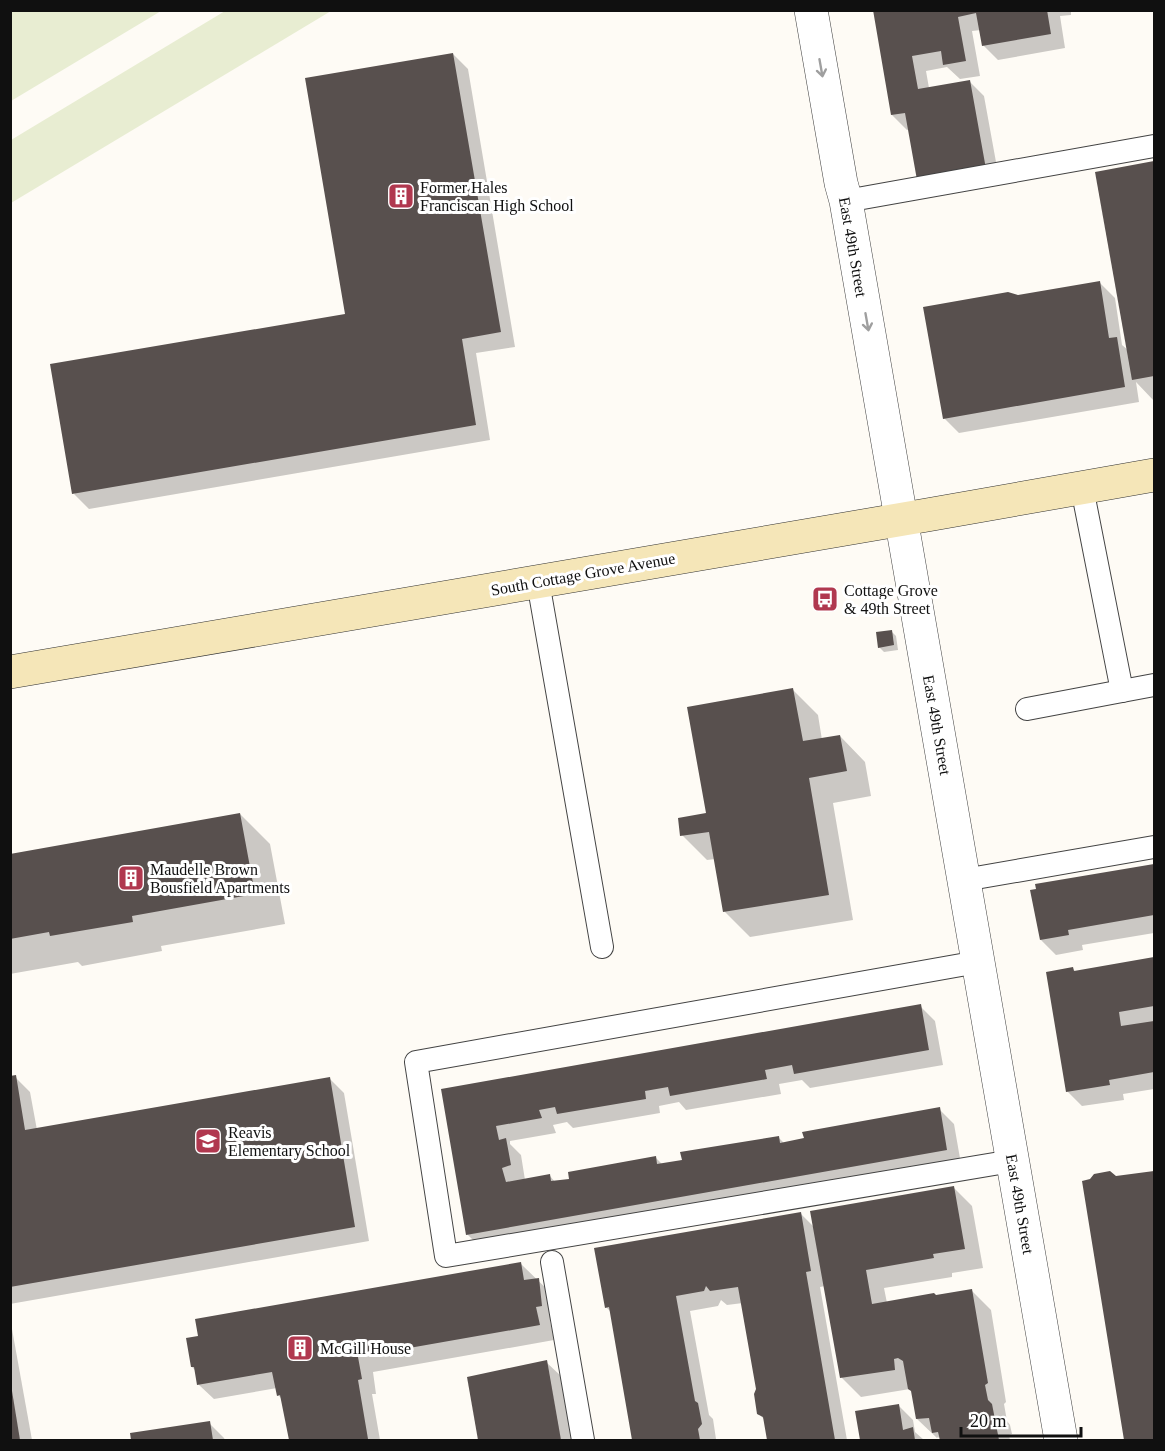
<svg xmlns="http://www.w3.org/2000/svg" width="1165" height="1451" viewBox="0 0 1165 1451" font-family="'Times New Roman',serif">
  <style>
    .pitch { fill: #e8edd2 }
    .shadow { fill: #0003 }
    .building { fill: #58504e }
    .lines { fill: none; stroke-linecap: round; stroke-linejoin: round }
    .lane-casing { stroke: #434343; stroke-width: 24 }
    .street-casing { stroke: #434343; stroke-width: 34 }
    .secondary-casing { stroke: #323232; stroke-width: 34 }
    .lane { stroke: #fff; stroke-width: 22 }
    .street { stroke: #fff; stroke-width: 33 }
    .secondary { stroke: #f5e6b8; stroke-width: 33 }
    .oneway { stroke: #9f9f9f }
    .labels { text-anchor: middle; dominant-baseline: central; stroke-width: 6; stroke-linejoin: round; paint-order: stroke }
    .poi-label { font-size: 16px; fill: #101010; stroke: #fff; text-anchor: start }
    .street-label { font-size: 16px; fill: #101010; stroke: #fff }
  </style>
  <rect width="100%" height="100%" fill="#fefbf5"/>
  <g class="pitch">
    <polygon points="11,10 161,10 161,11 11,101"/>
    <polygon points="225,11 331,11 11,203 11,140"/>
  </g>
  <g class="shadow">
    <polygon points="875,10 1071,10 1071,15 1060,16 1065,48 998,60 983,45 981,30 972,31 980,76 960,79 947,67 926,71 929,88 970,82 984,96 1000,184 910,129 907,130 892,115"/>
    <polygon points="453,54 468,69 515,347 476,353 490,440 89,509 74,494 346,315"/>
    <polygon points="1154,163 1154,401 1136,382 1139,402 959,433 944,418 1018,297 1100,283 1115,298 1122,345 1128,350 1096,173"/>
    <polygon points="891,631 896,636 898,650 884,652 879,647"/>
    <polygon points="793,690 818,715 822,740 840,736 865,762 871,796 833,803 853,920 750,937 725,912 715,859 707,860 682,835 708,814"/>
    <polygon points="240,814 270,844 285,924 161,946 162,951 82,966 78,962 10,974 10,855"/>
    <polygon points="1154,866 1154,933 1082,945 1083,950 1056,955 1041,940 1037,886"/>
    <polygon points="1154,958 1154,1089 1123,1094 1124,1100 1082,1106 1067,1091 1073,969 1076,972"/>
    <polygon points="920,1006 935,1021 943,1065 810,1088 802,1080 779,1084 781,1094 686,1110 679,1102 659,1106 660,1113 573,1128 567,1122 553,1125 556,1133 510,1141 510,1144 521,1155 525,1180 550,1176 555,1182 571,1180 656,1158 663,1165 778,1137 785,1144 939,1109 954,1124 961,1164 482,1249 467,1234 443,1090"/>
    <polygon points="15,1077 30,1092 37,1130 329,1078 344,1093 369,1241 10,1304 10,1078"/>
    <polygon points="1154,1172 1154,1440 1127,1440 1126,1439 1115,1177"/>
    <polygon points="953,1187 972,1206 983,1268 952,1273 952,1277 884,1288 887,1303 972,1291 991,1310 1006,1402 1004,1404 1007,1421 1010,1425 1012,1434 1009,1435 1010,1440 941,1440 938,1437 937,1438 917,1419 913,1392 910,1389 861,1397 842,1378 825,1286 820,1287 847,1440 769,1440 765,1420 759,1414 757,1389 743,1303 727,1305 721,1300 718,1306 690,1311 709,1415 713,1419 716,1439 715,1440 633,1440 612,1313 606,1307 801,1214 815,1228"/>
    <polygon points="521,1264 553,1295 557,1320 550,1321 554,1340 373,1372 376,1394 372,1394 380,1440 290,1440 282,1399 278,1395 277,1388 214,1399 199,1385 196,1371 192,1367"/>
    <polygon points="10,1318 32,1440 10,1440"/>
    <polygon points="546,1362 561,1376 572,1440 480,1440 469,1378"/>
    <polygon points="898,1405 913,1420 915,1432 924,1440 862,1440 857,1412"/>
    <polygon points="209,1423 224,1438 225,1440 133,1440 132,1434"/>
  </g>
  <g class="building">
    <polygon points="873,10 1047,10 1051,34 982,46 976,13 958,17 966,61 943,65 941,51 912,56 918,89 970,80 986,169 917,180 905,113 891,115"/>
    <polygon points="453,53 501,332 462,339 476,425 72,494 50,364 345,314 305,78"/>
    <polygon points="1154,161 1154,376 1132,380 1095,172"/>
    <polygon points="1100,281 1109,338 1117,337 1125,387 943,419 923,307 1008,292 1018,295"/>
    <polygon points="892,630 894,645 878,648 876,632"/>
    <polygon points="793,688 803,741 840,735 847,771 809,778 829,895 723,912 709,832 680,836 678,818 706,813 687,707"/>
    <polygon points="240,813 255,894 132,916 133,922 50,936 49,932 10,939 10,854"/>
    <polygon points="1154,864 1154,915 1068,930 1069,935 1040,940 1030,890 1036,889 1035,884"/>
    <polygon points="1154,957 1154,1006 1119,1012 1121,1026 1154,1021 1154,1072 1109,1080 1110,1085 1066,1092 1046,972 1073,967 1074,971"/>
    <polygon points="921,1004 929,1050 794,1074 792,1065 765,1070 767,1079 670,1096 668,1087 645,1091 646,1099 557,1114 555,1107 539,1110 542,1118 496,1126 499,1140 506,1138 511,1165 502,1168 506,1182 550,1174 551,1181 569,1179 568,1172 656,1156 657,1164 682,1160 680,1152 779,1136 780,1143 804,1138 802,1132 940,1107 947,1150 466,1235 441,1089"/>
    <polygon points="16,1075 25,1130 330,1077 355,1227 10,1287 10,1076"/>
    <polygon points="1110,1171 1116,1176 1154,1171 1154,1440 1138,1440 1137,1439 1124,1440 1082,1181 1090,1179 1094,1174"/>
    <polygon points="954,1186 965,1249 933,1254 934,1258 866,1270 872,1304 934,1293 936,1295 972,1289 988,1383 985,1385 988,1400 992,1404 999,1440 940,1440 938,1432 932,1433 929,1418 916,1419 911,1391 908,1389 903,1361 898,1358 894,1359 895,1370 840,1378 810,1211"/>
    <polygon points="801,1212 811,1271 806,1272 835,1440 767,1440 763,1417 757,1414 754,1394 756,1389 738,1287 710,1291 706,1286 704,1291 676,1296 695,1401 698,1403 702,1424 698,1429 700,1440 632,1440 609,1307 605,1308 594,1248"/>
    <polygon points="521,1262 524,1280 539,1278 542,1306 536,1307 540,1325 358,1357 362,1379 358,1380 368,1439 370,1440 289,1440 280,1395 277,1396 272,1372 197,1385 194,1367 191,1367 186,1338 198,1336 195,1319"/>
    <polygon points="547,1360 561,1440 478,1440 467,1377"/>
    <polygon points="10,1391 12,1391 20,1440 10,1440"/>
    <polygon points="899,1404 903,1430 913,1427 915,1440 860,1440 855,1411"/>
    <polygon points="210,1421 213,1440 131,1440 130,1433"/>
  </g>
  <g class="lines">
    <defs>
      <g id="lane">
        <polyline points="846,201 1154,146"/>
        <polyline points="1082,488 1122,691 1154,685"/>
        <polyline points="538,582 602,947"/>
        <polyline points="1027,709 1122,691"/>
        <polyline points="964,880 1154,847"/>
        <polyline points="978,962 416,1062 446,1256 1012,1161"/>
        <polyline points="552,1262 583,1440"/>
      </g>
      <polyline id="street" points="811,10 841,183 846,201 1061,1440"/>
      <polyline id="secondary" points="10,672 927,515 1154,475"/>
    </defs>
    <use href="#lane" class="lane-casing"/>
    <use href="#street" class="street-casing"/>
    <use href="#secondary" class="secondary-casing"/>
    <use href="#lane" class="lane"/>
    <use href="#street" class="street"/>
    <use href="#secondary" class="secondary"/>
  </g>
  <defs><path id="oneway-shaft" d="M-6 0H5M1.5-3L5.5 0L1.5 3" fill="none" stroke-width="1.6" stroke-linecap="round" stroke-linejoin="round" transform="scale(1.5)"/></defs>
  <g class="oneway">
    <use href="#oneway-shaft" transform="translate(821 68) rotate(80)"/>
    <use href="#oneway-shaft" transform="translate(867 322) rotate(80)"/>
  </g>
  <defs>
    <symbol id="building-square" viewBox="-11 -11 22 22"><rect x="-9" y="-9" width="18" height="18" rx="4" fill="#b0384f" stroke="#fff"/><path d="M-4-6H4V6H1V3H-1V6H-4ZM-2.5-4.3h1.7v1.8h-1.7ZM.8-4.3h1.7v1.8H.8ZM-2.5-1h1.7V.8h-1.7ZM.8-1h1.7V.8H.8Z" fill="#fff"/></symbol>
    <symbol id="bus-square" viewBox="-11 -11 22 22"><rect x="-9" y="-9" width="18" height="18" rx="4" fill="#b0384f" stroke="#fff"/><path d="M-5-6H5V4H4V6H2V4H-2V6H-4V4H-5ZM-3.5-4V0h7V-4ZM-3.5 1.2v1.5H-2V1.2ZM2 1.2v1.5H3.5V1.2Z" fill="#fff"/></symbol>
    <symbol id="school-square" viewBox="-11 -11 22 22"><rect x="-9" y="-9" width="18" height="18" rx="4" fill="#b0384f" stroke="#fff"/><path d="M0-5L7-2L0 1L-7-2ZM-4 1L0 2.5L4 1V4Q0 6-4 4Z" fill="#fff"/></symbol>
  </defs>
  <g fill-rule="evenodd">
    <use href="#building-square" x="386" y="181" width="30" height="30"/>
    <use href="#bus-square" x="810" y="584" width="30" height="30"/>
    <use href="#building-square" x="116" y="863" width="30" height="30"/>
    <use href="#school-square" x="193" y="1126" width="30" height="30"/>
    <use href="#building-square" x="285" y="1333" width="30" height="30"/>
  </g>
  <g class="labels">
    <g class="poi-label">
      <text x="420" y="187">Former Hales<tspan x="420" dy="18">Franciscan High School</tspan></text>
      <text x="844" y="590">Cottage Grove<tspan x="844" dy="18">&amp; 49th Street</tspan></text>
      <text x="150" y="869">Maudelle Brown<tspan x="150" dy="18">Bousfield Apartments</tspan></text>
      <text x="228" y="1132">Reavis<tspan x="228" dy="18">Elementary School</tspan></text>
      <text x="320" y="1348">McGill House</text>
    </g>
    <g class="street-label">
      <text transform="translate(853 247) rotate(80)">East 49th Street</text>
      <text transform="translate(583 574) rotate(-10)">South Cottage Grove Avenue</text>
      <text transform="translate(937 725) rotate(80)">East 49th Street</text>
      <text transform="translate(1020 1204) rotate(80)">East 49th Street</text>
    </g>
  </g>
  <rect width="1165" height="1451" fill="none" stroke="#101010" stroke-width="24"/>
  <path d="M961 1427v9h120v-9" fill="none" stroke="#101010" stroke-width="3"/>
  <text x="970" y="1427" font-size="18" fill="#101010" stroke="#ffffff" stroke-width="4.5" paint-order="stroke">20 m</text>
</svg>
